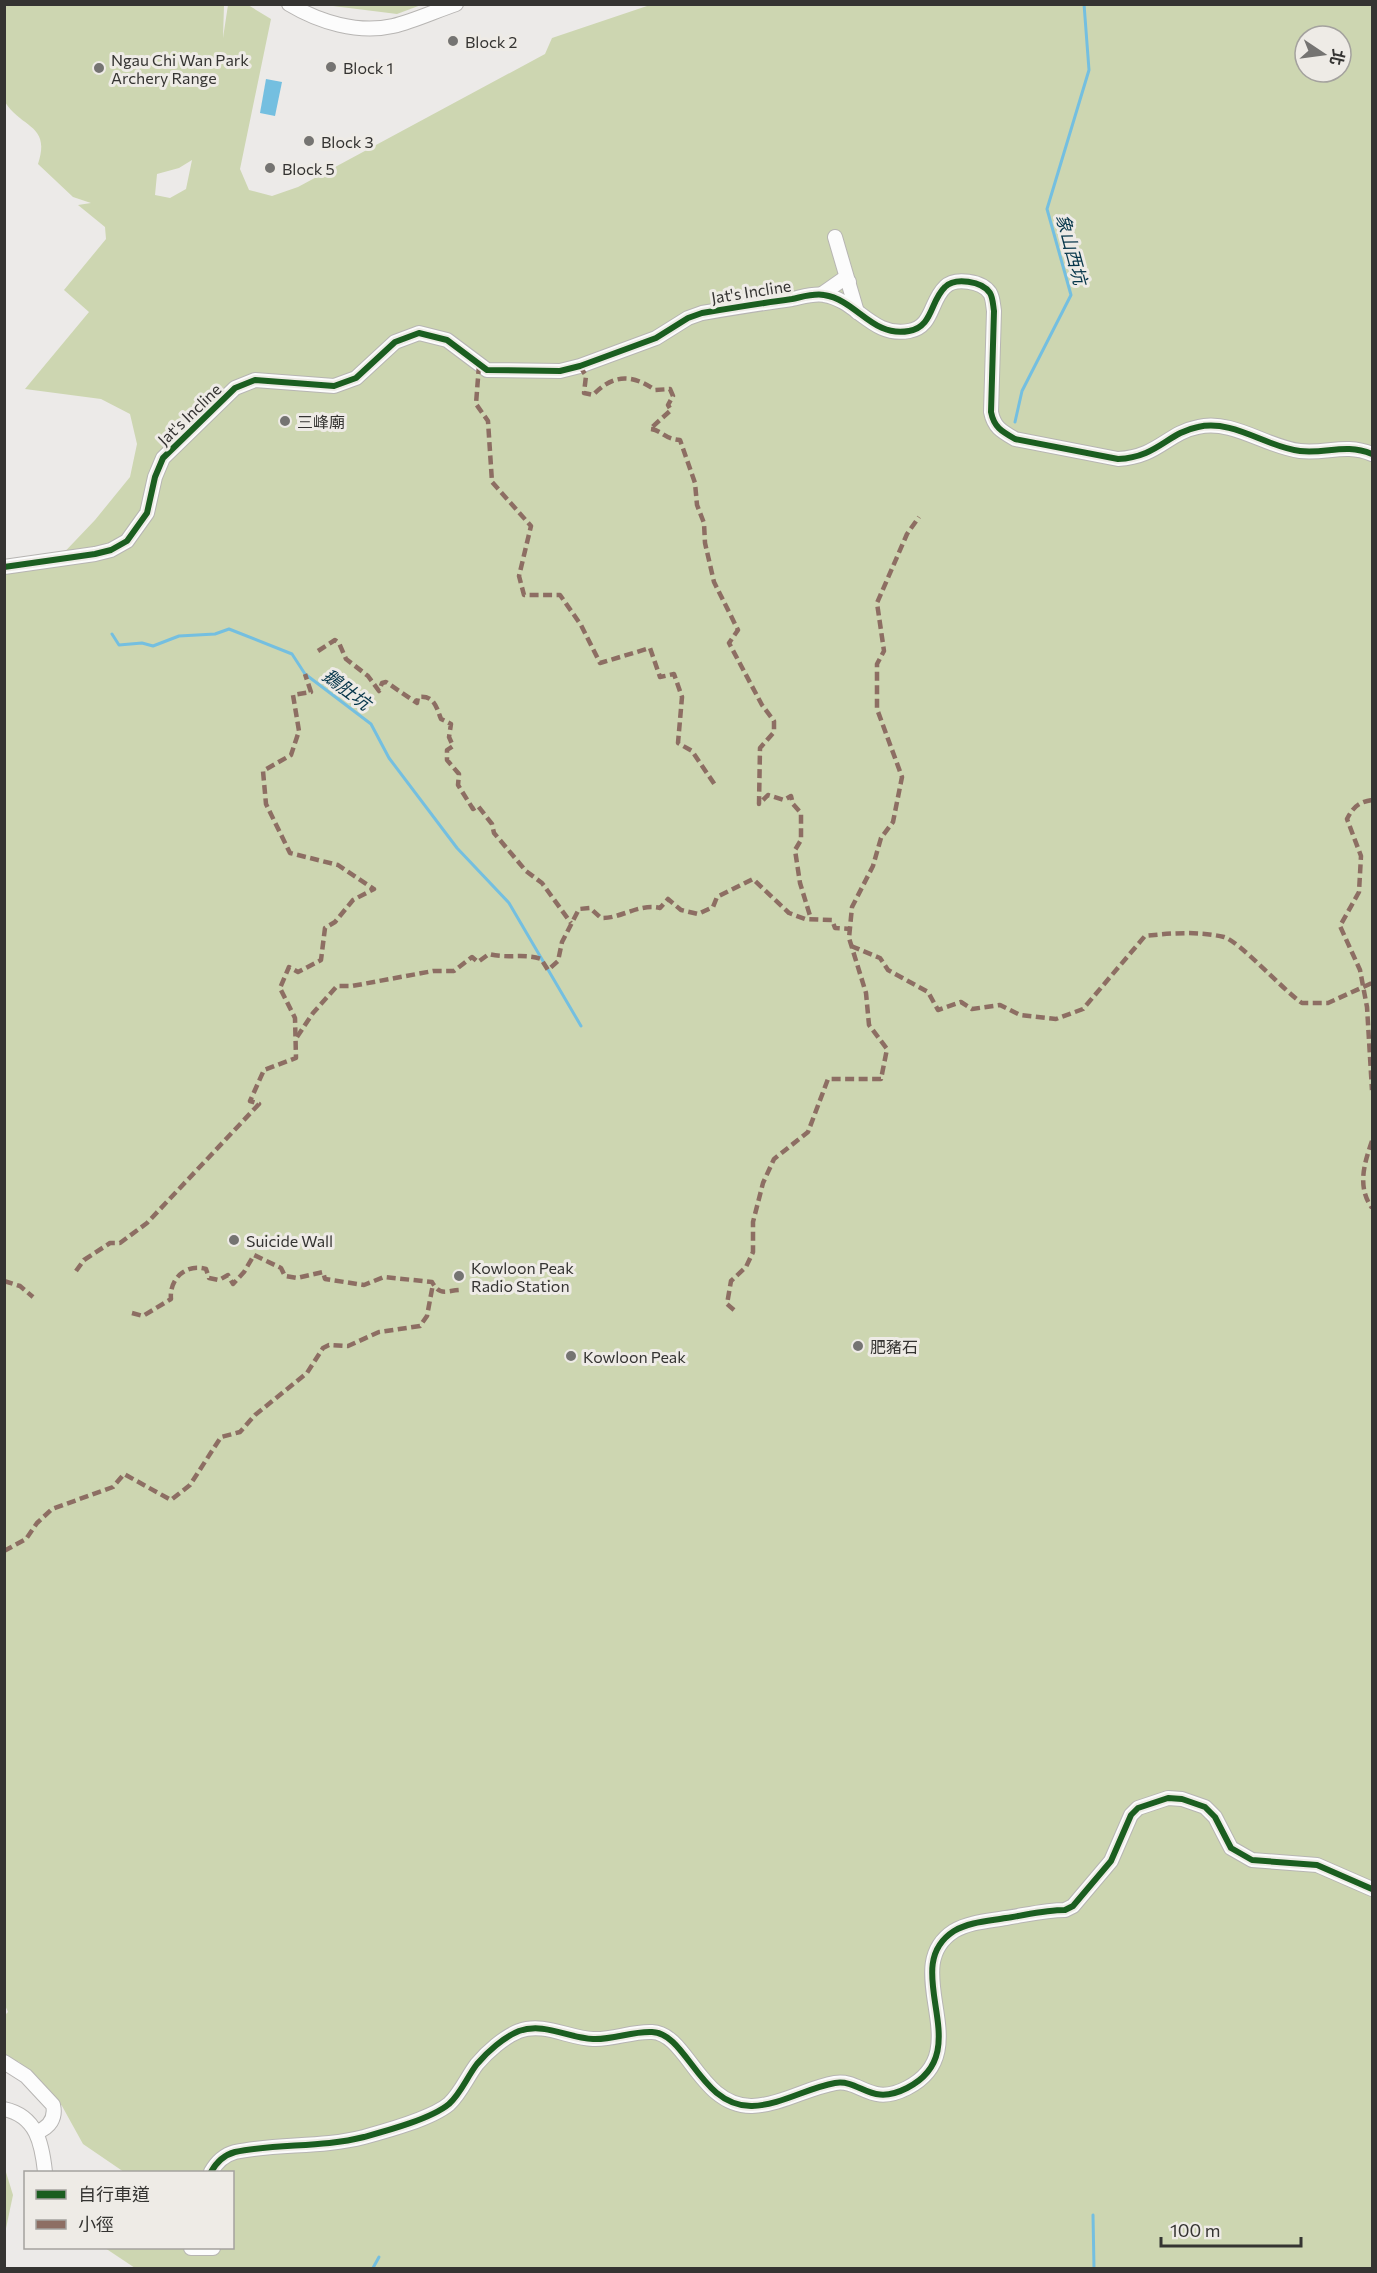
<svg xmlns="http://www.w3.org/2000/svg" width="1377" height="2273" viewBox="0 0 1377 2273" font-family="Commissioner,'Noto Sans TC',sans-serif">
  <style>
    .green { fill: #cdd6b1; fill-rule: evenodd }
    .water { fill: #74bfe0 }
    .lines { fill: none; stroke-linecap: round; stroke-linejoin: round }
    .stream { stroke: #74bfe0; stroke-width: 3 }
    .minor-casing { stroke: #b7b5b3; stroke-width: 16 }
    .minor { stroke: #fcfcfc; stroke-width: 14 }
    .quiet { stroke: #8d6e63; stroke-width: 4.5; stroke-dasharray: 9 4.5; stroke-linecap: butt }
    .cycleway-casing { stroke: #eeebe6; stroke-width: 10 }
    .cycleway { stroke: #1b5e20; stroke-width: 6 }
    .poi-dot { fill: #757472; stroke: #eeebe6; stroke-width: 2 }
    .labels { text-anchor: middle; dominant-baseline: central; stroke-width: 6; stroke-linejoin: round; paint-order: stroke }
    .poi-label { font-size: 16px; fill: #353432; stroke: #eeebe6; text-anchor: start }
    .street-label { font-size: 16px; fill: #353432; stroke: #eeebe6 }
    .water-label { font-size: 18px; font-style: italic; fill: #06364a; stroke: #eeebe6 }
  </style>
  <rect width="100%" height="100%" fill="#eceae8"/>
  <g class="green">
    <path d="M5,5H224L223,38L228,5H248L271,19L240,169L249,190L272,196L298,187L545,54L552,38L650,5H1372V2268H135L105,2248H232V2172H124L83,2144L62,2106L19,2062L5,2056V2015L8,2012L4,2003V571L55,562L95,520L130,477L137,444L130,414L101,399L25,389L89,312L64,290L106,239L105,227L78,205L91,203L73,197L38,164C51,124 22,129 5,102ZM1305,36H1341V72H1305ZM192,160L186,189L170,198L155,195L157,174L179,168Z"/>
    <polygon points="325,5 421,4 421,5 397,14"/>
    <polygon points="5,2169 13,2195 5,2233"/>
  </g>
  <polygon class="water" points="266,79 282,82 275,116 260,113"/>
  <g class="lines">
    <g class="stream">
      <polyline points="1015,422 1022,391 1071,295 1047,209 1089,70 1084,4"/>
      <polyline points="112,634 119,645 142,643 153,646 179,636 215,634 229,629 292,654 305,674 371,724 389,758 457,848 509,903 581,1026"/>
      <polyline points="1093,2215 1094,2268"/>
      <polyline points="373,2268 379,2257"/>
    </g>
    <defs>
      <g id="minor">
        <path d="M289,4C319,22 358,34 393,26C414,21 435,11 456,4"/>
        <polyline points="835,237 857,312"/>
        <polyline points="822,294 842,280 849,282"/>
        <path d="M4,567L95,554L111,550L127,541L147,513L155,477L163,458L235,388L255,380L334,386L356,378L395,342L419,333L447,340L487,370L560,371L580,366L656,338L688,318L702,313C732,308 762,303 792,299C802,297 814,293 824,295C857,300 872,338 909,331C933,327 930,301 945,287C955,277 982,281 990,293C993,298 993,305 994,311L991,412C994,427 1001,431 1015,439L1118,459C1158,457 1167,433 1198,427C1233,419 1266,447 1300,451C1327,454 1345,443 1372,454"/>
        <path d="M4,2062L26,2076L53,2105C56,2118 50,2127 37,2132"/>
        <path d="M4,2109C37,2116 42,2144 45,2172"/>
        <path d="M211,2172C216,2163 224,2155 235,2152C277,2143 321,2148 364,2137C386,2131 431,2119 449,2104C461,2093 467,2077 477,2064C487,2052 504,2037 519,2031C544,2022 568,2038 593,2039C613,2040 632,2031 652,2032C687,2033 700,2107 752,2106C781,2105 807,2088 835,2083C861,2079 870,2107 907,2088C980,2051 896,1968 954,1931C969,1922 989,1921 1006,1918C1026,1915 1045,1910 1065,1910L1073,1906L1111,1861L1131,1815L1138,1808L1168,1798L1182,1799L1205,1807L1215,1817L1231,1848L1252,1860L1317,1865L1372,1889"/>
        <polyline points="191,2248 213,2248"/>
      </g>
    </defs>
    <use href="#minor" class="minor-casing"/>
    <use href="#minor" class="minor"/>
    <g class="quiet">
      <polyline points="479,365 476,404 488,421 492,482 531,526 519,576 524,595 560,595 581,625 600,663 650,648 660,677 674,674 682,697 678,743 692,751 715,785"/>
      <path d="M580,366L586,376L584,393L593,395C613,374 632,374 655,390L670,389L673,396L668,405L671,410L650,429C662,430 664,439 680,440L695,483L697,505L704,523L705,543L714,582L738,630L729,643L762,705L774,721V732L760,748L759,804L768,795L784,800L791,796L793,804L801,813V840L795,850L800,883L811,919"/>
      <path d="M318,651L335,640L339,643L346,659L368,676L379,691L382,683L386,682L417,703L418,697C434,695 436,706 441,719L451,724L449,737L453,746L447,750V760L459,774L458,785L473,809L478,806L492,824L494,833L526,871L542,883L571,923"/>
      <path d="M1372,800C1359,802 1353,807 1347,819L1361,856L1359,892L1340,926L1360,970L1367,1007L1372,1090"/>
      <path d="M851,946L880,958L888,970L928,992L938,1010L961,1002L972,1009L1000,1005L1020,1015L1056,1019L1083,1009L1145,936C1171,933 1199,931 1224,937C1239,941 1284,991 1302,1003H1328L1372,983"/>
      <path d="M297,1037L313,1013L337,986H352L433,971H454L472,957L478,962L489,954C507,959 525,953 541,959L548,970L558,961L562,942L579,909L590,908L601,918C620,919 639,903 660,908L668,899L681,910L698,914L713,907L717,897L753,879L789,913L805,919L832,920L835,928L850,929"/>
      <path d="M1372,1141C1364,1164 1357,1187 1372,1208"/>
      <polyline points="76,1271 84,1260 110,1243 120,1243 147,1223 259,1104 250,1101 264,1070 296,1058 295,1018 280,988 289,967 298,972 321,960 325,928 335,922 353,900 374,889 338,865 290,853 266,804 263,771 291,755 299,731 293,695 311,692 305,674"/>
      <polyline points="4,1281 20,1286 33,1297"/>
      <polyline points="734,1310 727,1304 731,1281 746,1267 753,1252 753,1222 763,1183 774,1159 808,1132 828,1079 881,1079 887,1049 869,1025 866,993 849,938 852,907 873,866 881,838 893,822 902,777 877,709 877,664 884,651 877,603 907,534 919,517"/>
      <path d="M132,1313L143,1316L171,1299C169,1279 186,1263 206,1269L209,1278L219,1280L228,1275L233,1284L244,1272L254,1255L281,1268L285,1276L297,1278L323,1272L325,1279L364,1285L384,1277L432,1282C440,1296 445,1291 459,1290"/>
      <polyline points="4,1551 26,1539 37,1523 52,1509 113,1487 124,1474 171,1500 190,1485 221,1437 240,1432 255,1415 307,1373 323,1348 329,1345 348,1346 379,1332 420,1326 427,1316 433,1284"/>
    </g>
    <defs>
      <g id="cycleway">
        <path d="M4,567L95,554L111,550L127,541L147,513L155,477L163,458L235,388L255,380L334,386L356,378L395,342L419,333L447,340L487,370L560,371L580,366L656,338L688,318L702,313C732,308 762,303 792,299C802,297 814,293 824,295C857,300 872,338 909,331C933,327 930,301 945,287C955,277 982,281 990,293C993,298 993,305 994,311L991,412C994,427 1001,431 1015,439L1118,459C1158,457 1167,433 1198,427C1233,419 1266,447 1300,451C1327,454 1345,443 1372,454"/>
        <path d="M211,2172C216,2163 224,2155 235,2152C277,2143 321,2148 364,2137C386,2131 431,2119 449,2104C461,2093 467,2077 477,2064C487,2052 504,2037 519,2031C544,2022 568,2038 593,2039C613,2040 632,2031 652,2032C687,2033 700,2107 752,2106C781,2105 807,2088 835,2083C861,2079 870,2107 907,2088C980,2051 896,1968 954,1931C969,1922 989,1921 1006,1918C1026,1915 1045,1910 1065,1910L1073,1906L1111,1861L1131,1815L1138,1808L1168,1798L1182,1799L1205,1807L1215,1817L1231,1848L1252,1860L1317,1865L1372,1889"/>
      </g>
    </defs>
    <use href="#cycleway" class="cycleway-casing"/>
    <use href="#cycleway" class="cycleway"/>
  </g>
  <g class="poi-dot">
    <circle cx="453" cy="41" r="6"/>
    <circle cx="331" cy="67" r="6"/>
    <circle cx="99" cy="68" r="6"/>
    <circle cx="309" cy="141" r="6"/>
    <circle cx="270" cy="168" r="6"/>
    <circle cx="285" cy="421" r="6"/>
    <circle cx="234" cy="1240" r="6"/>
    <circle cx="459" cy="1276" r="6"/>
    <circle cx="858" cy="1346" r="6"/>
    <circle cx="571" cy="1356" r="6"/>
  </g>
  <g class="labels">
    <g class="poi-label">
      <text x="465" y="41">Block 2</text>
      <text x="111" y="59">Ngau Chi Wan Park<tspan x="111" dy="18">Archery Range</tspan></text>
      <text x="343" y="67">Block 1</text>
      <text x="321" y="141">Block 3</text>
      <text x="282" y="168">Block 5</text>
      <text x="297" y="421">三峰廟</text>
      <text x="246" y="1240">Suicide Wall</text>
      <text x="471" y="1267">Kowloon Peak<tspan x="471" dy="18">Radio Station</tspan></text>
      <text x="870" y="1346">肥豬石</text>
      <text x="583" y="1356">Kowloon Peak</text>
    </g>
    <g class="street-label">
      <text transform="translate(751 291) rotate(-9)">Jat's Incline</text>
      <text transform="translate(189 414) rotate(-44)">Jat's Incline</text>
    </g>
    <g class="water-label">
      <text transform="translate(1072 249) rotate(75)">象山西坑</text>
      <text transform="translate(347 689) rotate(37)">鵝肚坑</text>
    </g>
  </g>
  <rect width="1377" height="2273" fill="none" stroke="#353432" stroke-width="12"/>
  <rect x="24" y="2171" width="210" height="78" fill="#eeebe6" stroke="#a4a29e" stroke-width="1.5"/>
  <rect x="36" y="2190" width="30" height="9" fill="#1b5e20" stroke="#a4a29e" stroke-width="1.5"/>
  <text x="78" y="2201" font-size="18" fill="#353432">自行車道</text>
  <rect x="36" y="2220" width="30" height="9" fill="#8d6e63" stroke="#a4a29e" stroke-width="1.5"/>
  <text x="78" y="2231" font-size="18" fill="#353432">小徑</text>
  <g transform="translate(1323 54) rotate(103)"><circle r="28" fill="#eeebe6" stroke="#a4a29e" stroke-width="1.5"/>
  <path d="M0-4.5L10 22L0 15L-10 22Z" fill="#757472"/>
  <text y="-9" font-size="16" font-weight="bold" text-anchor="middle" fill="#353432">北</text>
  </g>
  <path d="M1161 2237v9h140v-9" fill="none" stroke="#353432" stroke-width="3"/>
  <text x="1170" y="2237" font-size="18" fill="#353432" stroke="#eeebe6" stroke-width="4.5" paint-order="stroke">100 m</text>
</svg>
